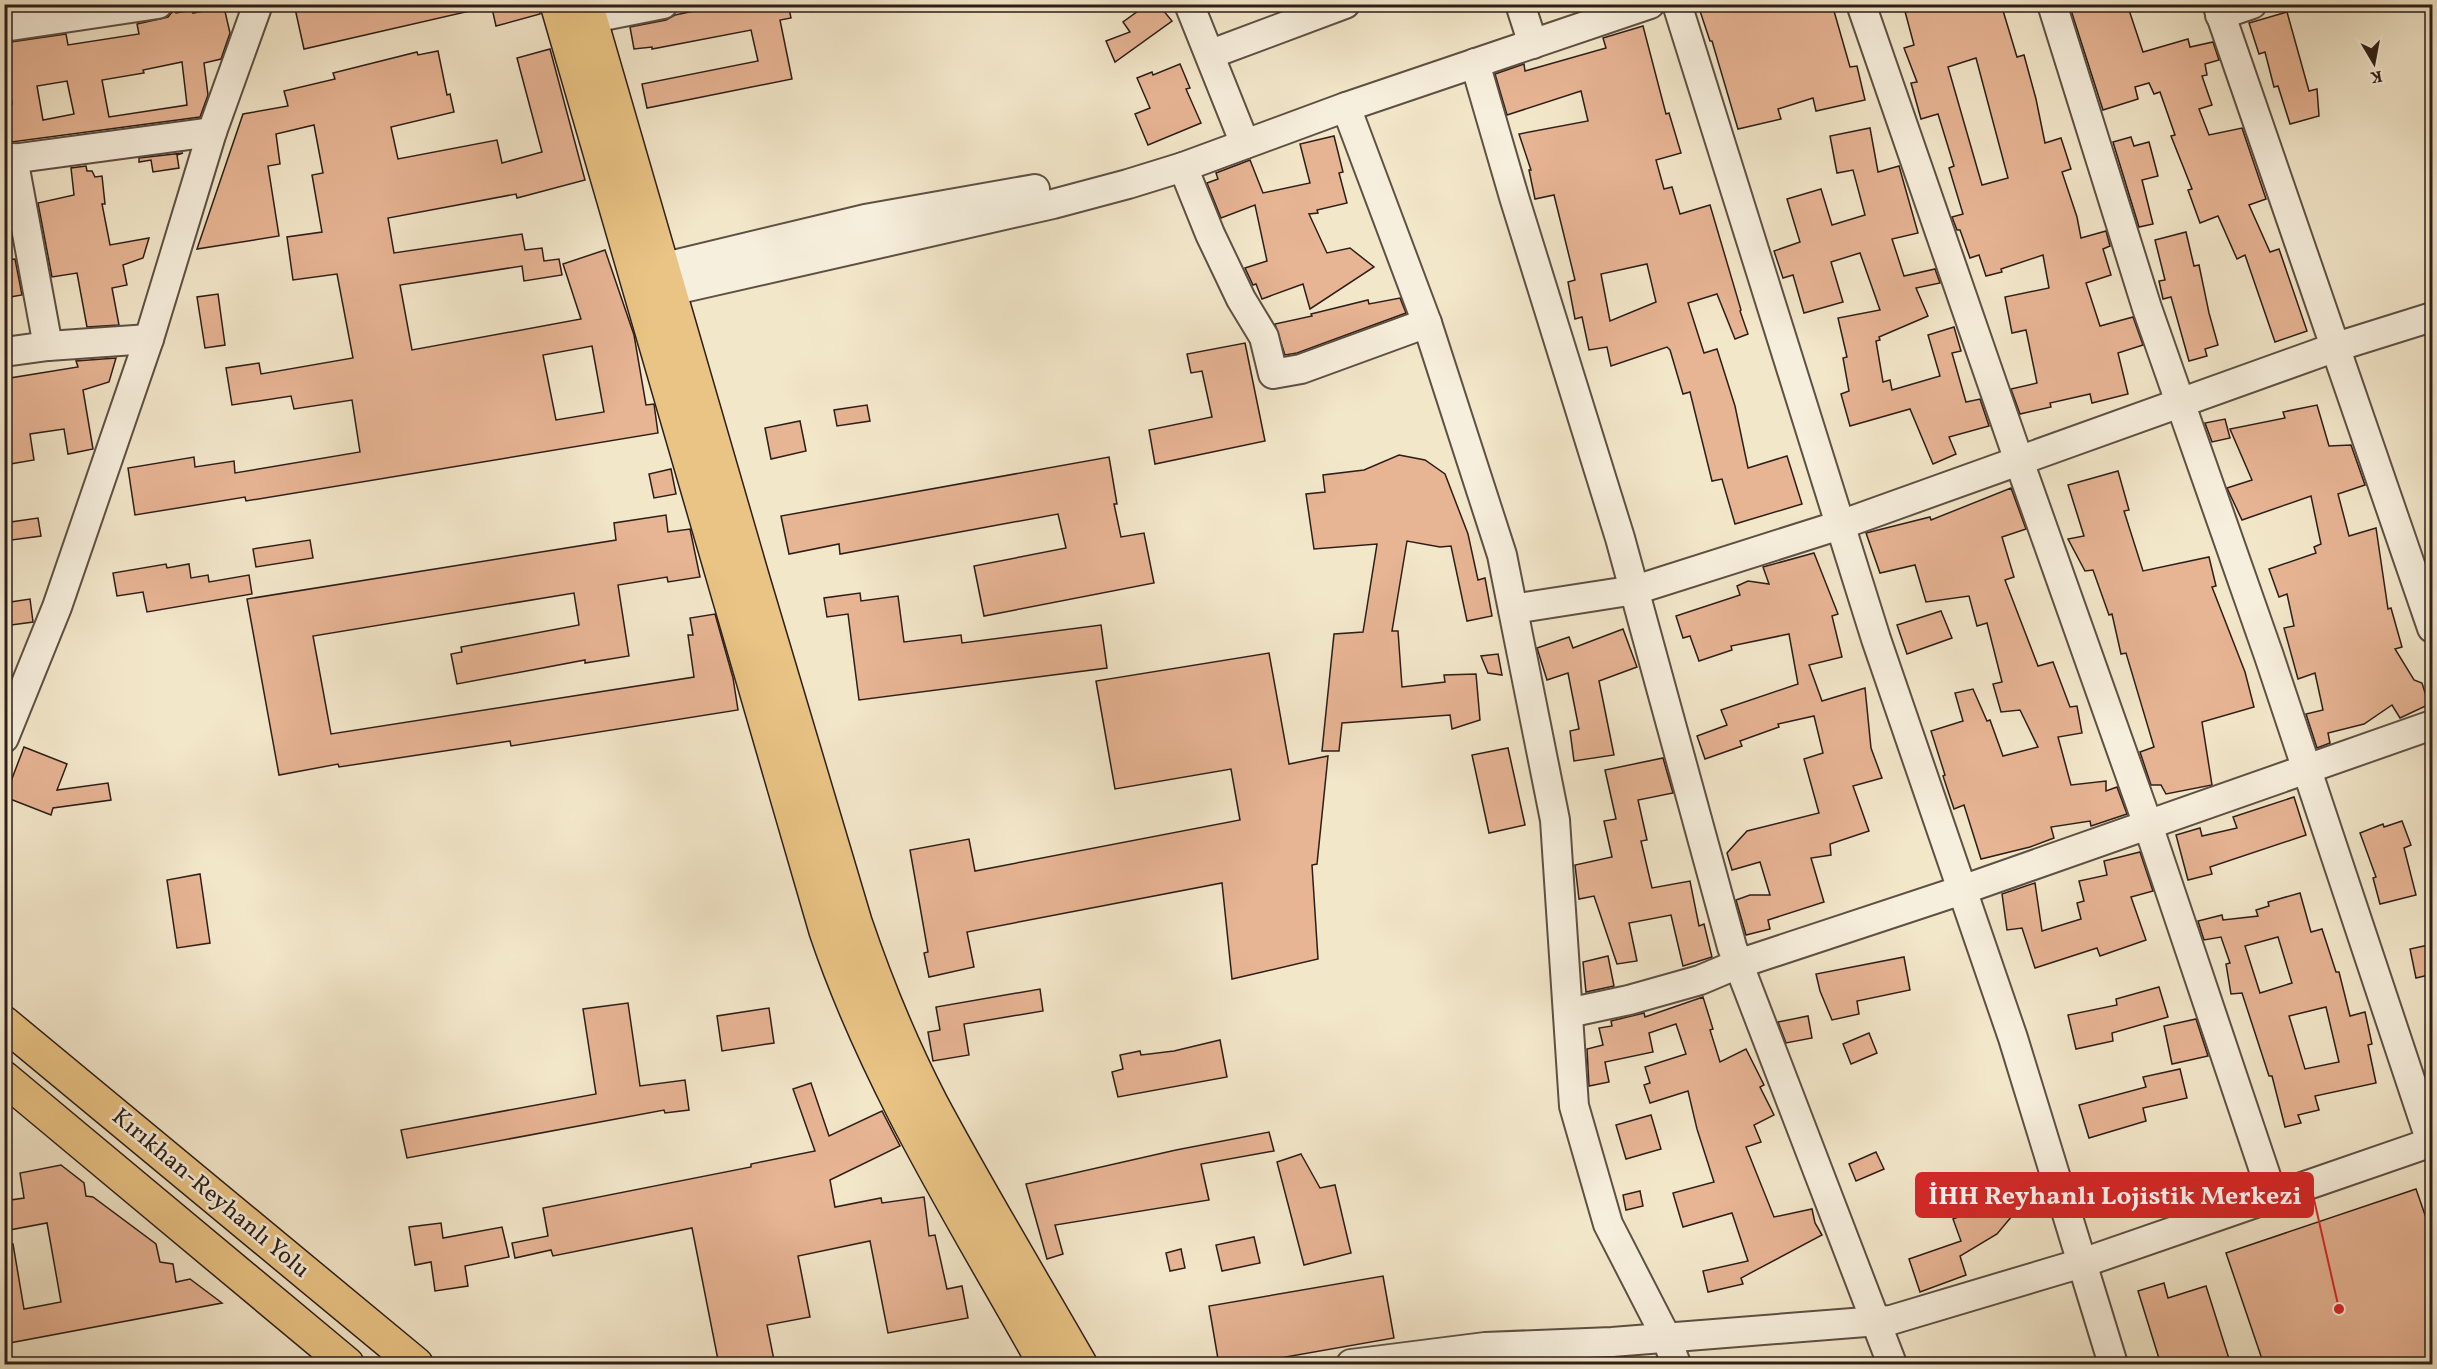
<svg xmlns="http://www.w3.org/2000/svg" width="2437" height="1369" viewBox="0 0 2437 1369" font-family="Vollkorn,serif">
  <style>
    .building { fill: #e7b494; stroke: #2d1e18; stroke-width: 1.5; fill-rule: evenodd }
    .lines { fill: none; stroke-linecap: round; stroke-linejoin: round }
    .minor-casing { stroke: #5e5044; stroke-width: 32 }
    .major-casing { stroke: #2d1e18; stroke-width: 36 }
    .highway-casing { stroke: #2d1e18; stroke-width: 36 }
    .minor { stroke: #f7efdd; stroke-width: 28 }
    .major { stroke: #eac485; stroke-width: 33 }
    .highway { stroke: #eac485; stroke-width: 33 }
    .labels { text-anchor: middle; dominant-baseline: central; stroke-width: 5; stroke-linejoin: round; paint-order: stroke }
    .street-label { font-size: 24px; fill: #2d1e18; stroke: #f7efdd }
    .leader { fill: none; stroke: #d62828; stroke-width: 2 }
    .callout-dot { fill: #d62828; stroke: #f7efdd; stroke-width: 2 }
    .callout { fill: #d62828; stroke: #d62828; stroke-width: 2 }
    .callout-label { font-size: 26px; text-anchor: middle; font-weight: bold; fill: #fff }
  </style>
  <rect width="100%" height="100%" fill="#f3e7ca"/>
  <filter id="stains"><feTurbulence type="fractalNoise" baseFrequency=".00333" numOctaves="4"/><feColorMatrix values="0 0 0 0 .2 0 0 0 0 .09 0 0 0 0 .02 0 0 0 .5 -.17"/></filter>
  <radialGradient id="worn" r=".72"><stop offset=".6" stop-color="#630" stop-opacity="0"/><stop offset="1" stop-color="#630" stop-opacity=".3"/></radialGradient>
  <g class="building">
    <path d="M174,4L176,13L193,10V13L224,7L230,33L221,59L204,63L208,95L200,117L4,143V105L12,104L4,43L66,34L68,45L139,34L137,24L168,17L173,11ZM182,62L187,105L109,117L102,80L144,73L143,70ZM67,81L74,114L43,120L37,86Z"/>
    <polygon points="294,4 469,4 470,11 304,49"/>
    <polygon points="491,4 539,4 540,14 496,26"/>
    <polygon points="728,4 788,4 791,18 780,20 792,79 647,108 642,84 758,61 751,30 652,49 652,47 634,49 630,27 666,20 675,15"/>
    <polygon points="1134,4 1158,4 1172,21 1115,62 1106,41 1130,32 1123,22 1138,11"/>
    <polygon points="1719,4 1832,4 1850,67 1857,66 1865,100 1816,111 1813,98 1778,109 1781,119 1738,129 1712,41 1710,41 1700,11"/>
    <path d="M1903,4H2001L2017,57L2024,55L2036,99L2045,143L2061,138L2071,169L2062,172L2077,217L2081,238L2106,231L2110,246L2103,249L2111,275L2086,283L2100,326L2133,317L2143,345L2118,353L2128,394L2092,403L2090,394L2050,403L2051,407L2020,414L2011,389L2037,383L2026,330L2012,333L2005,297L2049,288L2043,255L2001,269L2002,272L1986,276L1979,255L1970,258L1960,230H1957L1952,217L1963,214L1949,168L1954,166L1938,114L1921,119L1911,83L1917,82L1904,48L1914,45ZM1976,58L2008,178L1982,185L1948,67Z"/>
    <polygon points="2069,4 2127,4 2143,52 2188,39 2190,47 2213,42 2219,60 2205,64 2207,75 2202,76 2212,105 2199,109 2209,135 2242,128 2266,199 2249,205 2270,252 2279,249 2307,331 2275,342 2245,255 2237,259 2218,216 2200,223 2188,190 2192,189 2171,136 2175,135 2160,92 2154,94 2149,83 2135,87 2138,99 2103,110"/>
    <polygon points="2287,12 2309,91 2317,89 2319,116 2290,124 2278,86 2274,87 2265,52 2259,54 2249,23"/>
    <path d="M1643,26L1666,114L1669,113L1681,153L1656,160L1664,189L1672,187L1680,214L1710,205L1741,310L1740,311L1748,334L1735,339L1717,294L1688,303L1704,353L1717,349L1735,406L1748,468L1787,456L1802,504L1735,524L1722,479L1712,481L1690,392L1683,394L1670,350L1667,347L1611,366L1607,347L1589,350L1582,317L1575,319L1568,282L1575,280L1554,195L1535,199L1529,170H1531L1519,134L1588,121L1581,91L1507,115L1495,74L1524,64L1525,71L1606,48L1603,38ZM1647,264L1656,302L1610,321L1601,274Z"/>
    <path d="M550,49L585,180L517,198L516,194L388,218L394,253L522,234L525,250L542,248L544,261L559,259L562,275L524,281L522,266L400,285L412,350L581,319L563,264L605,250L634,335L646,405L654,404L658,433L246,501L245,497L135,515L128,468L194,457L195,467L234,461L235,473L360,452L352,400L294,409L291,396L232,405L226,368L259,363L261,374L353,358L337,274L293,280L287,237L322,232L312,175L323,173L314,125L276,134L280,164L268,166L279,236L197,249L243,114L288,106L284,91L335,79L333,73L417,52L418,55L438,51L447,95L450,94L454,112L391,127L398,159L497,140L502,163L542,152L517,58ZM592,346L604,412L556,420L543,355Z"/>
    <polygon points="1180,64 1190,88 1186,89 1201,123 1148,145 1135,114 1150,108 1137,78 1152,72 1153,75"/>
    <polygon points="1870,128 1878,172 1899,166 1918,233 1892,239 1904,276 1935,269 1940,283 1916,288 1928,316 1879,337 1880,340 1876,341 1883,382 1890,380 1892,390 1940,376 1928,335 1954,327 1961,351 1952,353 1966,402 1980,399 1989,426 1949,437 1956,454 1933,464 1910,409 1850,426 1841,394 1849,391 1843,358 1847,357 1838,318 1880,310 1860,253 1831,262 1843,302 1804,313 1793,275 1783,278 1774,251 1800,242 1787,199 1821,189 1832,225 1865,215 1853,170 1837,173 1830,136"/>
    <polygon points="1334,136 1343,172 1339,173 1347,203 1317,210 1318,213 1309,214 1327,253 1350,248 1374,267 1310,309 1303,284 1262,299 1256,284 1253,285 1245,268 1267,261 1255,205 1221,218 1207,183 1218,179 1216,173 1250,160 1263,193 1310,183 1300,144"/>
    <polygon points="2131,137 2134,146 2149,142 2158,176 2142,180 2153,224 2139,227 2113,142"/>
    <polygon points="183,153 177,155 179,168 153,172 151,160 139,162 139,158"/>
    <polygon points="86,166 87,171 92,171 95,177 102,176 105,204 102,204 110,245 149,238 143,258 123,265 127,285 112,288 119,325 87,327 77,273 52,277 38,203 74,195 71,168"/>
    <polygon points="2186,232 2194,266 2199,265 2209,313 2218,345 2205,349 2207,356 2189,361 2171,297 2163,299 2159,281 2165,280 2155,240"/>
    <polygon points="15,259 22,295 4,298 4,260"/>
    <polygon points="218,294 225,345 205,348 197,297"/>
    <polygon points="1400,298 1406,313 1297,353 1285,355 1275,324 1312,316 1311,314 1368,300 1369,304"/>
    <polygon points="1245,343 1265,441 1155,464 1149,430 1212,417 1202,371 1191,373 1187,354"/>
    <polygon points="116,358 109,382 83,390 93,449 68,454 64,429 30,434 34,460 4,465 4,379 78,367 76,361"/>
    <polygon points="867,405 870,421 837,426 834,410"/>
    <polygon points="2317,405 2329,446 2351,445 2365,485 2338,494 2349,536 2376,528 2388,609 2391,608 2402,647 2395,649 2414,680 2422,683 2426,696 2432,703 2400,718 2392,705 2364,724 2328,733 2330,743 2317,748 2306,714 2323,710 2315,673 2298,679 2284,628 2294,626 2287,594 2279,597 2269,569 2316,553 2314,547 2321,544 2311,496 2242,520 2227,488 2252,480 2230,429 2285,418 2283,412"/>
    <polygon points="2225,419 2230,438 2212,442 2205,423"/>
    <polygon points="800,421 806,451 771,459 765,428"/>
    <polygon points="1399,455 1425,460 1445,474 1468,534 1478,580 1485,578 1492,616 1467,621 1451,546 1440,547 1407,541 1392,631 1398,631 1402,687 1445,682 1444,675 1476,674 1480,720 1452,729 1450,715 1342,723 1339,751 1322,751 1334,634 1363,632 1377,544 1314,549 1306,494 1325,492 1323,475 1364,470"/>
    <polygon points="1109,457 1117,504 1114,504 1121,537 1144,533 1154,583 984,616 974,566 1066,548 1058,514 840,554 839,544 789,554 781,516"/>
    <polygon points="671,469 676,494 654,498 649,474"/>
    <polygon points="2118,471 2129,510 2124,511 2143,571 2209,557 2216,586 2212,587 2245,672 2254,707 2202,722 2212,785 2166,794 2161,785 2151,785 2140,752 2154,747 2126,653 2121,654 2112,614 2109,615 2093,570 2085,571 2068,539 2084,536 2068,485"/>
    <polygon points="2011,488 2026,529 2002,537 2014,577 2005,580 2038,666 2053,662 2070,707 2077,706 2082,733 2058,737 2071,785 2106,781 2106,791 2117,787 2127,814 2091,826 2090,821 2051,827 2054,838 2030,847 1981,859 1964,805 1954,809 1943,776 1945,775 1931,731 1963,721 1955,693 1973,689 1987,721 1990,720 2003,756 2038,747 2020,710 2001,712 1993,684 2002,682 1987,623 1977,626 1969,596 1926,602 1915,565 1880,573 1866,533 1930,517 1931,520"/>
    <polygon points="666,515 668,532 690,529 700,577 668,582 667,577 618,585 629,656 585,663 585,660 457,684 451,654 462,652 461,647 579,625 574,593 313,636 331,734 694,677 688,635 693,635 690,618 715,614 733,678 738,710 511,746 510,741 339,767 338,764 279,775 247,599 616,540 614,523"/>
    <polygon points="38,518 41,536 4,541 4,523"/>
    <polygon points="310,540 313,558 256,567 253,549"/>
    <polygon points="1814,553 1838,614 1832,616 1842,657 1809,665 1822,701 1865,688 1871,748 1882,778 1853,786 1869,831 1830,844 1831,855 1811,858 1824,902 1768,920 1770,929 1746,935 1736,900 1750,895 1770,895 1760,862 1732,870 1727,853 1747,831 1819,813 1804,759 1823,753 1814,716 1778,724 1779,727 1740,741 1742,746 1705,759 1697,736 1727,725 1721,710 1798,684 1789,634 1731,646 1732,650 1699,661 1690,636 1683,638 1676,616 1740,595 1737,586 1748,581 1769,584 1763,567"/>
    <polygon points="166,564 167,568 189,564 191,578 208,575 209,582 249,575 252,594 147,612 143,592 117,596 113,573"/>
    <polygon points="860,593 861,601 898,596 904,642 961,635 962,643 1101,625 1107,668 859,700 848,614 827,617 824,598"/>
    <polygon points="30,599 33,622 4,626 4,603"/>
    <polygon points="1941,611 1952,638 1907,654 1897,625"/>
    <polygon points="1623,629 1637,667 1599,681 1614,755 1574,761 1570,731 1579,729 1568,673 1547,680 1537,648 1569,637 1573,648"/>
    <polygon points="1269,653 1289,764 1328,756 1317,864 1312,865 1318,959 1232,979 1222,883 967,932 974,967 929,977 924,953 928,952 910,850 969,839 975,871 1240,820 1231,769 1115,789 1096,681"/>
    <polygon points="1498,654 1502,675 1488,673 1481,656"/>
    <polygon points="24,747 67,764 57,790 108,783 111,800 53,808 51,815 5,797"/>
    <polygon points="1508,748 1525,825 1489,833 1472,755"/>
    <polygon points="1663,758 1673,793 1638,800 1647,840 1641,841 1652,888 1690,881 1699,926 1704,924 1712,957 1683,966 1671,915 1629,923 1637,961 1617,964 1594,896 1579,899 1575,865 1612,857 1604,821 1616,819 1605,770"/>
    <polygon points="2294,797 2306,835 2210,867 2212,874 2188,880 2176,835 2200,828 2202,836 2237,828 2233,817"/>
    <polygon points="2402,821 2411,845 2404,848 2416,895 2380,904 2373,878 2376,877 2360,833 2383,824 2384,827"/>
    <polygon points="2140,852 2153,891 2131,897 2146,940 2100,956 2097,948 2035,968 2022,928 2007,930 2002,894 2035,883 2042,931 2081,919 2077,903 2084,901 2079,881 2107,875 2104,861"/>
    <polygon points="200,874 210,943 177,948 167,880"/>
    <path d="M2300,893L2311,932L2322,929L2336,972H2339L2350,1016L2365,1012L2372,1044L2368,1045L2376,1083L2315,1096L2319,1110L2298,1115L2301,1123L2285,1127L2272,1076H2269L2242,993L2231,994L2226,964L2230,963L2221,937L2204,940L2198,921L2222,915L2223,920L2258,916L2256,910L2269,906L2268,902ZM2278,937L2292,983L2260,993L2245,946ZM2326,1007L2339,1062L2305,1069L2289,1016Z"/>
    <polygon points="2433,944 2433,974 2416,978 2410,949"/>
    <polygon points="1608,956 1614,986 1586,992 1583,962"/>
    <polygon points="1904,957 1910,990 1857,1001 1859,1014 1832,1020 1820,991 1816,974"/>
    <polygon points="2159,987 2168,1017 2112,1033 2113,1041 2076,1049 2068,1015 2117,1005 2116,999"/>
    <polygon points="1040,989 1043,1011 964,1024 969,1055 933,1061 928,1032 940,1030 936,1007"/>
    <polygon points="1703,997 1713,1029 1710,1030 1720,1062 1746,1049 1764,1085 1760,1087 1774,1115 1754,1125 1761,1142 1746,1147 1774,1217 1812,1209 1815,1223 1822,1235 1741,1278 1743,1284 1708,1292 1703,1271 1748,1261 1732,1213 1683,1227 1673,1193 1714,1182 1697,1129 1688,1091 1650,1103 1644,1085 1650,1083 1645,1067 1686,1054 1676,1024 1649,1033 1653,1052 1605,1062 1609,1082 1589,1086 1587,1049 1603,1045 1599,1028 1612,1026 1611,1021 1644,1013 1645,1017"/>
    <polygon points="628,1003 640,1086 685,1080 689,1110 665,1113 664,1110 407,1158 401,1130 596,1094 583,1009"/>
    <polygon points="769,1008 774,1043 722,1051 717,1016"/>
    <polygon points="1808,1016 1812,1038 1786,1043 1778,1022"/>
    <polygon points="2196,1019 2208,1056 2172,1064 2164,1026"/>
    <polygon points="1869,1033 1877,1053 1851,1064 1843,1044"/>
    <polygon points="1220,1040 1227,1077 1118,1097 1112,1072 1123,1069 1120,1055 1140,1051 1141,1055 1174,1051"/>
    <polygon points="2180,1069 2187,1098 2143,1108 2146,1121 2089,1138 2079,1105 2146,1087 2143,1077"/>
    <polygon points="811,1083 829,1136 882,1111 900,1146 830,1180 835,1207 881,1198 882,1203 924,1197 929,1236 935,1235 947,1289 962,1286 968,1318 888,1333 870,1241 798,1256 810,1317 767,1325 775,1365 719,1365 692,1228 553,1256 551,1250 515,1258 512,1243 548,1236 543,1208 751,1167 751,1164 815,1151 793,1089"/>
    <polygon points="1651,1115 1661,1149 1626,1159 1616,1125"/>
    <polygon points="1269,1132 1274,1151 1201,1164 1209,1200 1055,1225 1063,1254 1047,1259 1026,1184 1176,1150"/>
    <polygon points="1876,1152 1884,1169 1856,1181 1849,1164"/>
    <polygon points="1301,1154 1320,1188 1335,1185 1351,1253 1304,1265 1277,1162"/>
    <polygon points="61,1165 84,1183 86,1196 93,1197 156,1244 160,1262 173,1264 176,1282 190,1279 222,1303 4,1344 4,1325 10,1289 4,1290 4,1244 13,1244 24,1309 61,1302 47,1223 4,1231 4,1201 24,1198 20,1173"/>
    <polygon points="2416,1189 2433,1238 2433,1365 2264,1365 2226,1253"/>
    <polygon points="1640,1191 1643,1206 1626,1210 1623,1195"/>
    <polygon points="2006,1199 2012,1216 1997,1234 1960,1256 1966,1275 1920,1292 1909,1259 1961,1241 1953,1219"/>
    <polygon points="441,1223 443,1238 502,1227 509,1257 465,1266 468,1286 435,1291 431,1262 415,1265 409,1227"/>
    <polygon points="1254,1237 1260,1263 1222,1271 1216,1245"/>
    <polygon points="1181,1249 1185,1268 1170,1271 1166,1253"/>
    <polygon points="1383,1276 1394,1338 1240,1365 1219,1365 1209,1306"/>
    <polygon points="2164,1283 2168,1298 2206,1286 2231,1365 2161,1365 2138,1291"/>
  </g>
  <g class="lines">
    <defs>
      <g id="minor">
        <polyline points="1189,4 1245,144"/>
        <polyline points="1520,4 1533,44"/>
        <polyline points="1677,4 1876,639 2013,1038 2113,1364"/>
        <polyline points="1861,4 2019,461 2148,825 2273,1197"/>
        <polyline points="2052,4 2147,308 2269,656 2432,1145"/>
        <polyline points="2217,4 2432,628"/>
        <polyline points="2220,15 2252,4"/>
        <polyline points="568,23 663,4"/>
        <polyline points="4,27 158,4"/>
        <polyline points="1211,54 1345,4"/>
        <polyline points="1475,63 1514,197 1620,538 1732,947 1892,1364"/>
        <polyline points="1346,107 1427,323 1502,555 1555,820 1574,1106 1608,1224 1666,1337 1676,1364"/>
        <polyline points="13,158 48,346"/>
        <polyline points="4,160 212,132"/>
        <polyline points="1183,167 1210,234 1241,299 1264,337 1273,374 1301,369 1427,323"/>
        <polyline points="640,273 865,219 1035,189"/>
        <polyline points="648,296 1053,204 1128,184 1183,167 1346,107 1650,4"/>
        <polyline points="4,352 48,346 149,339"/>
        <polyline points="1513,609 1635,590 1840,525 2336,347 2432,317"/>
        <polyline points="4,738 57,607 149,339 212,132 258,4"/>
        <polyline points="1568,1013 1629,1000 1700,980 1738,964 1962,890 2432,725"/>
        <polyline points="1351,1364 1485,1347 1612,1342 1891,1320 2082,1263 2432,1142"/>
      </g>
      <g id="major">
        <path d="M557,4L826,931C878,1085 966,1223 1045,1364"/>
        <path d="M586,4L751,573L855,922C876,984 901,1045 931,1103C978,1191 1030,1277 1080,1364"/>
      </g>
      <g id="highway">
        <polyline points="4,1023 416,1364"/>
        <polyline points="4,1078 347,1364"/>
      </g>
    </defs>
    <use href="#minor" class="minor-casing"/>
    <use href="#major" class="major-casing"/>
    <use href="#highway" class="highway-casing"/>
    <use href="#minor" class="minor"/>
    <use href="#major" class="major"/>
    <use href="#highway" class="highway"/>
  </g>
  <g class="labels">
    <g class="street-label">
      <text transform="translate(210 1194) rotate(40)">Kırıkhan-Reyhanlı Yolu</text>
    </g>
  </g>
  <path class="leader" d="M2339 1309L2313 1195"/>
  <circle class="callout-dot" cx="2339" cy="1309" r="6"/>
  <rect class="callout" x="1916" y="1173" width="397" height="44" rx="6"/>
  <g class="callout-label">
    <text x="2115" y="1204">İHH Reyhanlı Lojistik Merkezi</text>
  </g>
  <rect width="2437" height="1369" fill="none" stroke="#f3e7ca" stroke-width="24"/>
  <rect x="6" y="6" width="2425" height="1357" fill="none" stroke="#2d1e18" stroke-width="3"/>
  <rect x="12" y="12" width="2413" height="1345" fill="none" stroke="#2d1e18" stroke-width="1.5"/>
  <g transform="translate(2374 63) rotate(170)" stroke="#f7efdd" stroke-width="4.5" paint-order="stroke">
  <path d="M0-4.5L10 22L0 15L-10 22Z" fill="#2d1e18"/>
  <text y="-9" font-size="16" font-weight="bold" text-anchor="middle" fill="#2d1e18">K</text>
  </g>
  <rect width="100%" height="100%" filter="url(#stains)"/>
  <rect width="100%" height="100%" fill="url(#worn)"/>
</svg>
